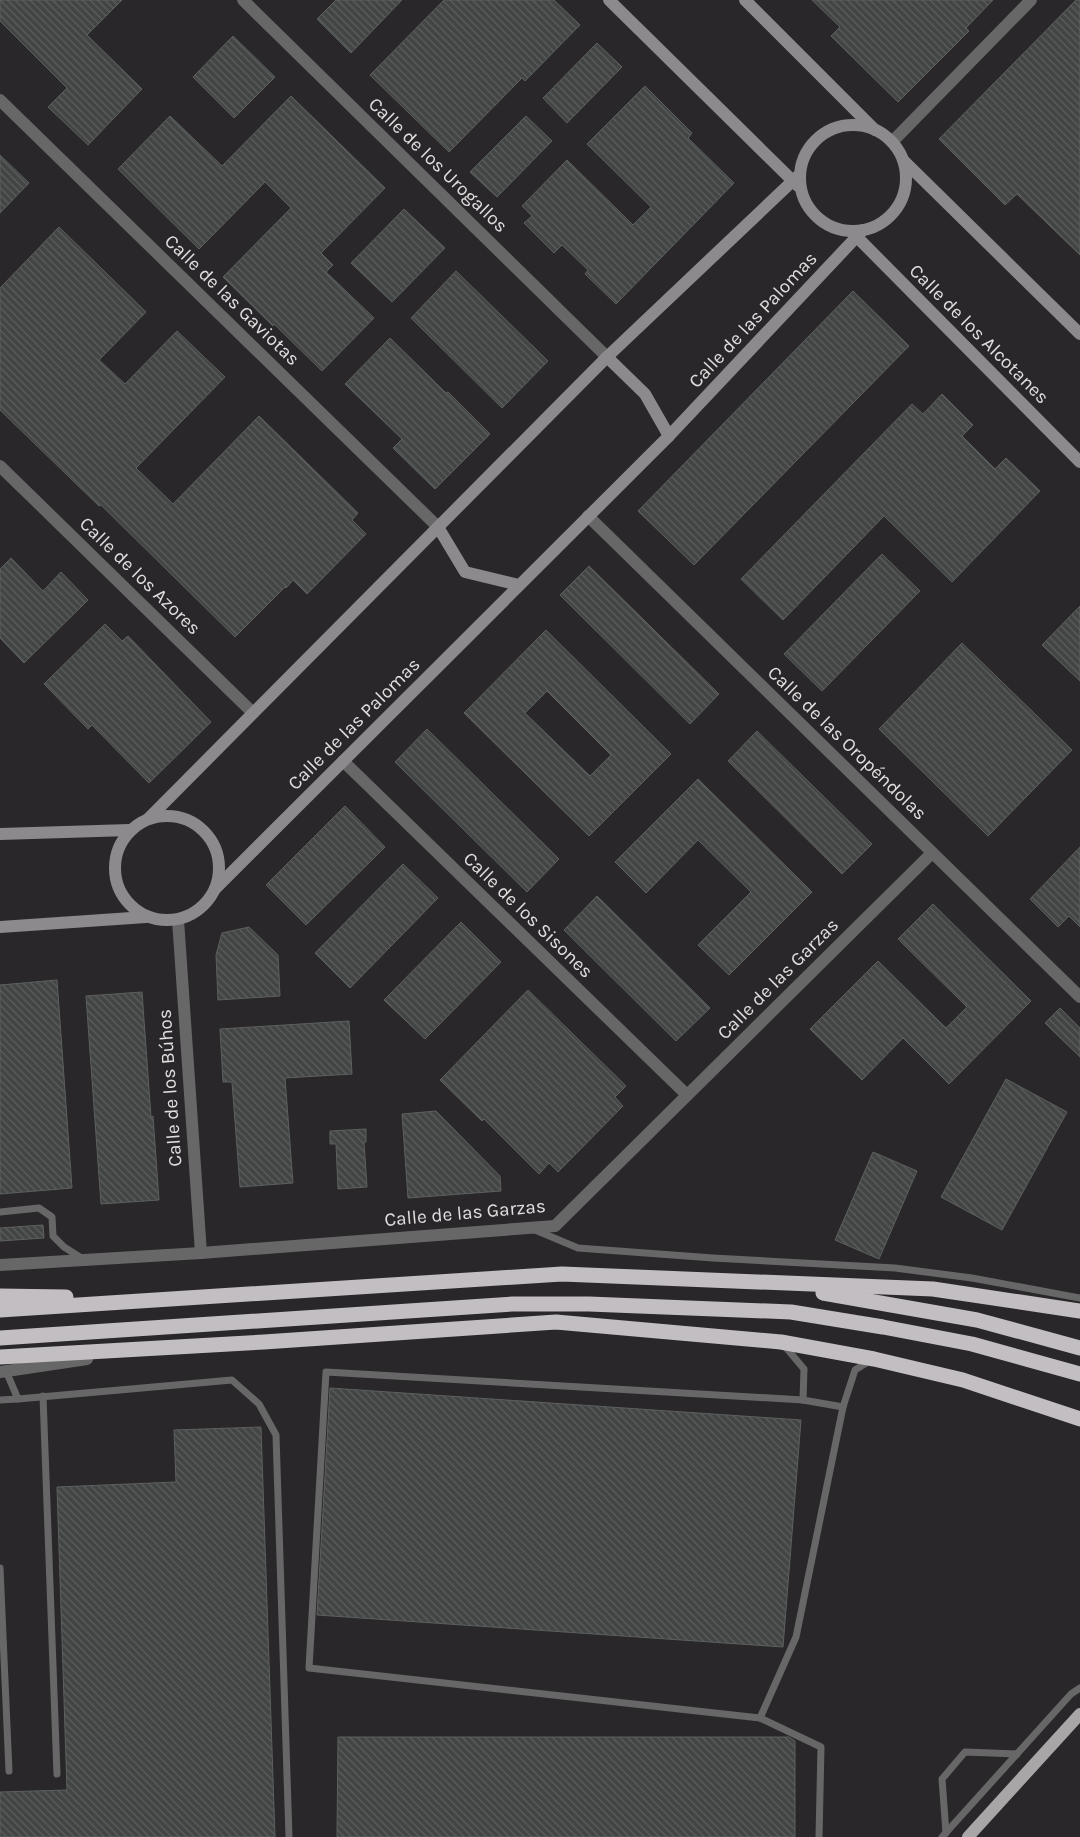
<svg xmlns="http://www.w3.org/2000/svg" width="1080" height="1837" viewBox="0 0 1080 1837" font-family="Karla,sans-serif">
  <style>
    .building { fill: url(#building-back-hatch); stroke: #5c605e; fill-rule: evenodd }
    .lines { fill: none; stroke-linecap: round; stroke-linejoin: round }
    .lane { stroke: #686768; stroke-width: 7 }
    .street { stroke: #686768; stroke-width: 12 }
    .secondary { stroke: #8c8a8c; stroke-width: 12 }
    .primary { stroke: #a8a6a7; stroke-width: 12 }
    .highway { stroke: #c2bec1; stroke-width: 15 }
    .labels { text-anchor: middle; dominant-baseline: central; stroke-width: 4; stroke-linejoin: round; paint-order: stroke }
    .street-label { font-size: 19px; fill: #e0dedf; stroke: #292729 }
  </style>
  <defs>
    <pattern id="building-back-hatch" width="6" height="6" patternUnits="userSpaceOnUse" patternTransform="scale(1.25)"><rect width="6" height="6" fill="#424544"/><path d="M-1 5l2 2M0 0l6 6M5-1l2 2" fill="none" stroke="#5d5f5f"/></pattern>
  </defs>
  <rect width="100%" height="100%" fill="#292729"/>
  <g class="building">
    <polygon points="0,0 122,0 87,35 142,89 88,145 48,107 67,88 0,21"/>
    <polygon points="336,0 402,0 351,53 317,19"/>
    <polygon points="444,0 554,0 580,25 525,81 522,78 449,152 370,75"/>
    <polygon points="812,0 993,0 966,28 969,31 898,102 831,36 840,27"/>
    <polygon points="1076,0 1080,0 1080,255 1017,194 1005,205 939,139"/>
    <polygon points="233,36 275,77 234,118 193,77"/>
    <polygon points="597,43 622,67 567,123 543,98"/>
    <polygon points="645,86 692,133 688,138 734,183 616,304 585,274 588,270 562,245 554,253 524,223 532,216 522,206 567,160 633,225 651,207 587,144"/>
    <polygon points="291,96 385,188 321,253 333,265 326,272 374,318 322,371 274,324 273,326 223,277 291,208 265,182 199,249 118,169 170,116 222,166"/>
    <polygon points="526,116 552,141 497,197 470,172"/>
    <polygon points="0,155 29,183 0,213"/>
    <polygon points="404,209 445,248 392,302 351,263"/>
    <polygon points="59,227 146,312 99,360 125,384 177,331 225,377 136,468 173,504 259,416 358,513 352,520 366,534 307,594 293,580 286,588 285,587 235,637 101,505 99,506 0,410 0,288"/>
    <polygon points="456,271 548,361 502,408 411,318"/>
    <polygon points="853,291 909,346 694,565 638,511"/>
    <polygon points="390,338 446,393 448,392 490,434 435,489 393,448 402,439 345,384"/>
    <polygon points="942,394 973,425 962,436 995,469 1006,458 1040,491 952,582 884,516 783,620 741,579 912,404 923,414"/>
    <polygon points="882,554 920,591 822,691 784,654"/>
    <polygon points="11,558 43,591 61,572 88,600 24,663 0,638 0,569"/>
    <polygon points="589,566 719,694 690,724 560,595"/>
    <polygon points="1080,606 1080,681 1042,645"/>
    <polygon points="105,624 122,641 128,636 211,722 149,783 92,725 88,729 44,684"/>
    <path d="M546,630L671,754L589,836L464,713ZM547,691L611,755L590,776L525,713Z"/>
    <polygon points="962,643 1072,750 988,836 879,729"/>
    <polygon points="427,729 559,859 527,892 395,762"/>
    <polygon points="757,731 872,844 842,874 728,761"/>
    <polygon points="698,779 812,892 729,975 698,945 751,892 698,840 646,893 615,862"/>
    <polygon points="345,806 385,847 306,925 266,885"/>
    <polygon points="1080,847 1080,927 1069,916 1058,927 1030,899"/>
    <polygon points="403,864 438,898 350,988 315,953"/>
    <polygon points="597,896 710,1008 676,1041 564,930"/>
    <polygon points="933,904 1031,1001 949,1084 903,1038 862,1080 810,1029 878,961 946,1028 967,1007 898,939"/>
    <polygon points="461,922 501,962 425,1039 384,1000"/>
    <polygon points="249,927 278,955 280,996 218,1000 216,955 222,933"/>
    <polygon points="57,980 72,1188 0,1194 0,985"/>
    <polygon points="528,990 626,1086 615,1097 623,1106 558,1172 549,1163 539,1174 484,1119 482,1121 440,1080"/>
    <polygon points="142,992 151,1117 153,1116 159,1200 101,1204 86,996"/>
    <polygon points="1060,1008 1080,1028 1080,1057 1045,1023"/>
    <polygon points="349,1021 352,1074 285,1078 293,1183 240,1187 232,1082 223,1082 220,1029"/>
    <polygon points="1006,1079 1067,1112 1002,1230 941,1197"/>
    <polygon points="436,1111 500,1176 501,1191 408,1198 402,1114"/>
    <polygon points="366,1129 366,1142 364,1142 367,1187 338,1189 336,1144 330,1144 330,1131"/>
    <polygon points="873,1152 917,1171 879,1259 835,1240"/>
    <polygon points="43,1225 44,1238 0,1241 0,1228"/>
    <polygon points="330,1388 801,1420 783,1647 317,1615"/>
    <polygon points="261,1427 275,1837 0,1837 0,1792 67,1790 57,1487 176,1482 174,1430"/>
    <polygon points="338,1737 789,1737 795,1741 795,1837 337,1837"/>
  </g>
  <g class="lines">
    <g class="lane">
      <polyline points="0,1212 39,1208 52,1217 53,1236 64,1247 83,1259"/>
      <polyline points="535,1230 578,1248 713,1258 895,1268 972,1278 1080,1298"/>
      <polyline points="783,1344 804,1369 803,1400 843,1407 855,1370 871,1360"/>
      <polyline points="6,1371 18,1399 232,1380 259,1404 276,1435 289,1837"/>
      <polyline points="43,1396 57,1774"/>
      <polyline points="0,1400 18,1399"/>
      <polyline points="803,1400 326,1372 309,1668 760,1718 796,1637 843,1407"/>
      <polyline points="0,1568 9,1771"/>
      <polyline points="760,1718 821,1747 819,1837"/>
      <polyline points="946,1833 942,1779 965,1752 1017,1754"/>
      <polyline points="942,1837 1071,1694 1080,1688"/>
    </g>
    <g class="street">
      <polyline points="243,0 607,357"/>
      <polyline points="0,100 438,527"/>
      <polyline points="892,142 1031,0"/>
      <polyline points="0,466 253,713"/>
      <polyline points="588,516 1080,997"/>
      <polyline points="343,761 687,1095"/>
      <polyline points="178,920 201,1253"/>
      <polyline points="0,1265 201,1253 555,1226 932,853"/>
      <polyline points="0,1372 87,1359"/>
    </g>
    <g class="secondary">
      <polyline points="609,0 798,186"/>
      <polyline points="745,0 875,130"/>
      <circle cx="853" cy="178" r="53"/>
      <polyline points="903,160 1080,334"/>
      <polyline points="852,232 1080,462"/>
      <polyline points="607,357 645,394 669,436"/>
      <polyline points="438,527 465,572 519,585"/>
      <circle cx="167" cy="868" r="52"/>
      <polyline points="148,819 607,357 799,175"/>
      <polyline points="0,834 130,830"/>
      <polyline points="215,889 669,436 863,230"/>
      <polyline points="0,927 146,917"/>
    </g>
    <polyline class="primary" points="968,1837 1080,1714"/>
    <g class="highway">
      <polyline points="823,1293 977,1320 1080,1348"/>
      <polyline points="0,1296 66,1297"/>
      <polyline points="0,1310 562,1274 933,1289 1080,1311"/>
      <polyline points="0,1338 513,1304 589,1304 791,1312 883,1327 972,1344 1080,1374"/>
      <polyline points="0,1357 264,1342 556,1322 781,1342 874,1359 963,1380 1080,1419"/>
    </g>
  </g>
  <g class="labels">
    <g class="street-label">
      <text transform="translate(438 165) rotate(44)">Calle de los Urogallos</text>
      <text transform="translate(232 300) rotate(44)">Calle de las Gaviotas</text>
      <text transform="translate(753 320) rotate(-47)">Calle de las Palomas</text>
      <text transform="translate(979 334) rotate(45)">Calle de los Alcotanes</text>
      <text transform="translate(140 576) rotate(44)">Calle de los Azores</text>
      <text transform="translate(354 724) rotate(-45)">Calle de las Palomas</text>
      <text transform="translate(847 743) rotate(44)">Calle de las Oropéndolas</text>
      <text transform="translate(528 915) rotate(44)">Calle de los Sisones</text>
      <text transform="translate(778 979) rotate(-45)">Calle de las Garzas</text>
      <text transform="translate(170 1088) rotate(-94)">Calle de los Búhos</text>
      <text transform="translate(465 1213) rotate(-5)">Calle de las Garzas</text>
    </g>
  </g>
</svg>
